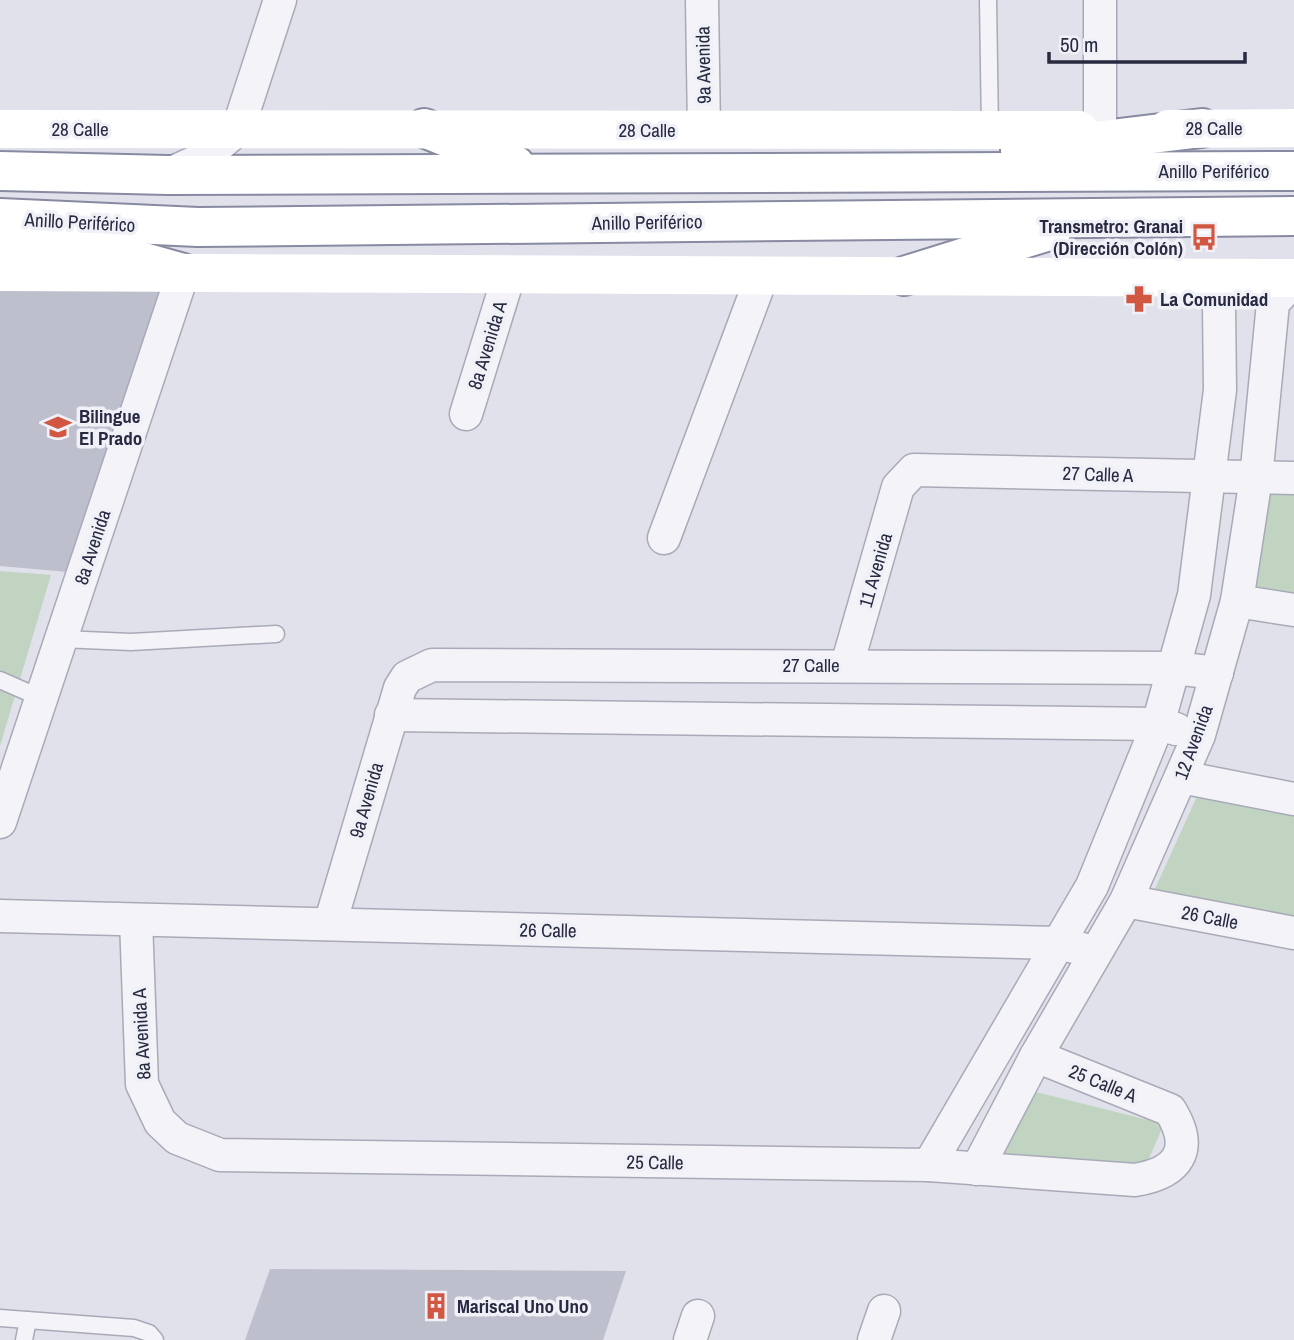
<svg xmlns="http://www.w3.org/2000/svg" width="1294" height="1340" viewBox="0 0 1294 1340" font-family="'Archivo Narrow',sans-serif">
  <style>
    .green { fill: #c1d4c2 }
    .building { fill: #bdbfcd }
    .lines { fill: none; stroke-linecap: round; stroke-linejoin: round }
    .lane-casing { stroke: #a9aab8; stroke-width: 19 }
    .street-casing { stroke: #a9aab8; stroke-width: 35 }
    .highway-casing { stroke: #878aa1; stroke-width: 42 }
    .lane { stroke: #f3f3f8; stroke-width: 16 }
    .street { stroke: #f3f3f8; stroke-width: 32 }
    .secondary { stroke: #fff; stroke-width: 38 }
    .highway { stroke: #fff; stroke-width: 38 }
    .labels { text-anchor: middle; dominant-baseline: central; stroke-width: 7; stroke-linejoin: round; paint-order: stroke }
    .street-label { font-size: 19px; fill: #282a42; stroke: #f0f1f7 }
    .poi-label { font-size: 19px; font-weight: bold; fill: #282a42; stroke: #f0f1f7; text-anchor: start }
  </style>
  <rect width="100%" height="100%" fill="#e0e1ea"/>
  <g class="green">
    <polygon points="1271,492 1294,492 1294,596 1255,590"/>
    <polygon points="0,571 51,575 0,746"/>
    <polygon points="1199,792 1294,813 1294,921 1154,891"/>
    <polygon points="1028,1090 1164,1124 1144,1170 979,1166"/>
  </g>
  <g class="building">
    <polygon points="164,286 68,572 0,566 0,288"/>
    <polygon points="270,1269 626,1271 603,1340 245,1340"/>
  </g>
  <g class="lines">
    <defs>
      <g id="lane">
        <polyline points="988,0 990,130"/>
        <polyline points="61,639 131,642 276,634"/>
        <polyline points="0,680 41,698"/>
        <polyline points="0,1318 134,1328 149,1333 155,1340"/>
        <polyline points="24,1340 28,1320"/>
      </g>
      <g id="street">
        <polyline points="702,0 704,130"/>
        <polyline points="1100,130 1100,0"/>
        <polyline points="169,174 202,159 238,129 280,0"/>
        <polyline points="466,414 509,275"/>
        <polyline points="664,538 762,276"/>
        <polyline points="1237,601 1294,610"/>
        <polyline points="847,665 898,487 914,470 1294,478"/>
        <polyline points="391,715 1158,724 1176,729"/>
        <polyline points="1181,777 1294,799"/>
        <polyline points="0,822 183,273"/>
        <polyline points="1126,901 1294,933"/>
        <polyline points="0,916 1057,943 1095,952"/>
        <path d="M136,920L142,1084L160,1122L177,1138L220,1155L929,1165L1135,1180C1178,1173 1195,1150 1170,1110L1036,1056"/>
        <polyline points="330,924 400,688 407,677 432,665 1174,668 1217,673"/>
        <polyline points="929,1165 1092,886 1158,724 1194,595 1220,390 1219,305 1204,278"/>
        <polyline points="977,1169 1036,1056 1126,901 1199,735 1237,601 1256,478 1273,303 1294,280"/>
        <polyline points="690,1340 698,1316"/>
        <polyline points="874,1340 884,1311"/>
      </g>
      <g id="highway">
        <polyline points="424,128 515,165"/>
        <polyline points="1020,150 1202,128"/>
        <polyline points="0,171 168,175 1294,171"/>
        <polyline points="0,218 198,227 1294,216"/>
        <polyline points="9,240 133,259 183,273"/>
        <polyline points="904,276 1052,230"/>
      </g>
    </defs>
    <use href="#lane" class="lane-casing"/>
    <use href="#street" class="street-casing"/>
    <use href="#highway" class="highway-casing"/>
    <use href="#lane" class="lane"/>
    <use href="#street" class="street"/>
    <g class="secondary">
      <polyline points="0,129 1079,130"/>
      <polyline points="1168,129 1294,128"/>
      <polyline points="0,272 1294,278"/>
    </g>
    <use href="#highway" class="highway"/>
  </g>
  <defs>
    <symbol id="bus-bare" viewBox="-9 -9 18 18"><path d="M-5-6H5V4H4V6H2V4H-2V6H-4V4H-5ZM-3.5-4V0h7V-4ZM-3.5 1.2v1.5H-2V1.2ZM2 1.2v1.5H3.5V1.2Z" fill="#d25742" stroke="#f0f1f7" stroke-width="2.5" paint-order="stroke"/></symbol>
    <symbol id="pharmacy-bare" viewBox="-9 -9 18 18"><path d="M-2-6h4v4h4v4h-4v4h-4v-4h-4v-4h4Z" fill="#d25742" stroke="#f0f1f7" stroke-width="2.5" paint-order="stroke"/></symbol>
    <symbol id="school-bare" viewBox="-9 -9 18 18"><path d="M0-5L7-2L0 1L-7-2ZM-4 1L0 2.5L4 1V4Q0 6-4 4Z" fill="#d25742" stroke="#f0f1f7" stroke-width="2.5" paint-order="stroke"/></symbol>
    <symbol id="building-bare" viewBox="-9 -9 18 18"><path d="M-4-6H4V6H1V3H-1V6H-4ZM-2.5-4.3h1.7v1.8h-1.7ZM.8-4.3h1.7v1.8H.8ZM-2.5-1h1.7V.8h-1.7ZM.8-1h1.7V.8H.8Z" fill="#d25742" stroke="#f0f1f7" stroke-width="2.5" paint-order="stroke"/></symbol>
  </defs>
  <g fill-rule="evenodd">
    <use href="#bus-bare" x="1185" y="218" width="38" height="38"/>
    <use href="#pharmacy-bare" x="1120" y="280" width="38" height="38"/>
    <use href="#school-bare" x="39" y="408" width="38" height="38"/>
    <use href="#building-bare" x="417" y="1287" width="38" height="38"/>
  </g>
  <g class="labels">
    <g class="street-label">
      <text transform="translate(703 65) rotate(-91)">9a Avenida</text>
      <text x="1214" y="128">28 Calle</text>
      <text x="80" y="129">28 Calle</text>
      <text x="647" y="130">28 Calle</text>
      <text x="1214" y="171">Anillo Periférico</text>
      <text transform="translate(80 222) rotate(3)">Anillo Periférico</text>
      <text transform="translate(647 222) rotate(-1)">Anillo Periférico</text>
      <text transform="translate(487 345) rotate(-73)">8a Avenida A</text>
      <text transform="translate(1098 474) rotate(2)">27 Calle A</text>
      <text transform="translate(92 547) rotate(-72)">8a Avenida</text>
      <text transform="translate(875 570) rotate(-74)">11 Avenida</text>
      <text x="811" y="665">27 Calle</text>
      <text transform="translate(1193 742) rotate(-70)">12 Avenida</text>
      <text transform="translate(366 800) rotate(-74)">9a Avenida</text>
      <text transform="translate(1210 917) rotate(11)">26 Calle</text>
      <text transform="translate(548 930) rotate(1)">26 Calle</text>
      <text transform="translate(141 1034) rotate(-93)">8a Avenida A</text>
      <text transform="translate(1103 1083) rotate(22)">25 Calle A</text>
      <text transform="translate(655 1162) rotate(1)">25 Calle</text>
    </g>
    <g class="poi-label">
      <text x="1183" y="226" text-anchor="end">Transmetro: Granai<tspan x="1183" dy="22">(Dirección Colón)</tspan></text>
      <text x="1160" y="299">La Comunidad</text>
      <text x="79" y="416">Bilingue<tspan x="79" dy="22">El Prado</tspan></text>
      <text x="457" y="1306">Mariscal Uno Uno</text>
    </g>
  </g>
  <path d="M1049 52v10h196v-10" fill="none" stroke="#282a42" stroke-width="3.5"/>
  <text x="1060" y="52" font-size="21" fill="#282a42" stroke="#f0f1f7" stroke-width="5" paint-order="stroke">50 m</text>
</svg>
